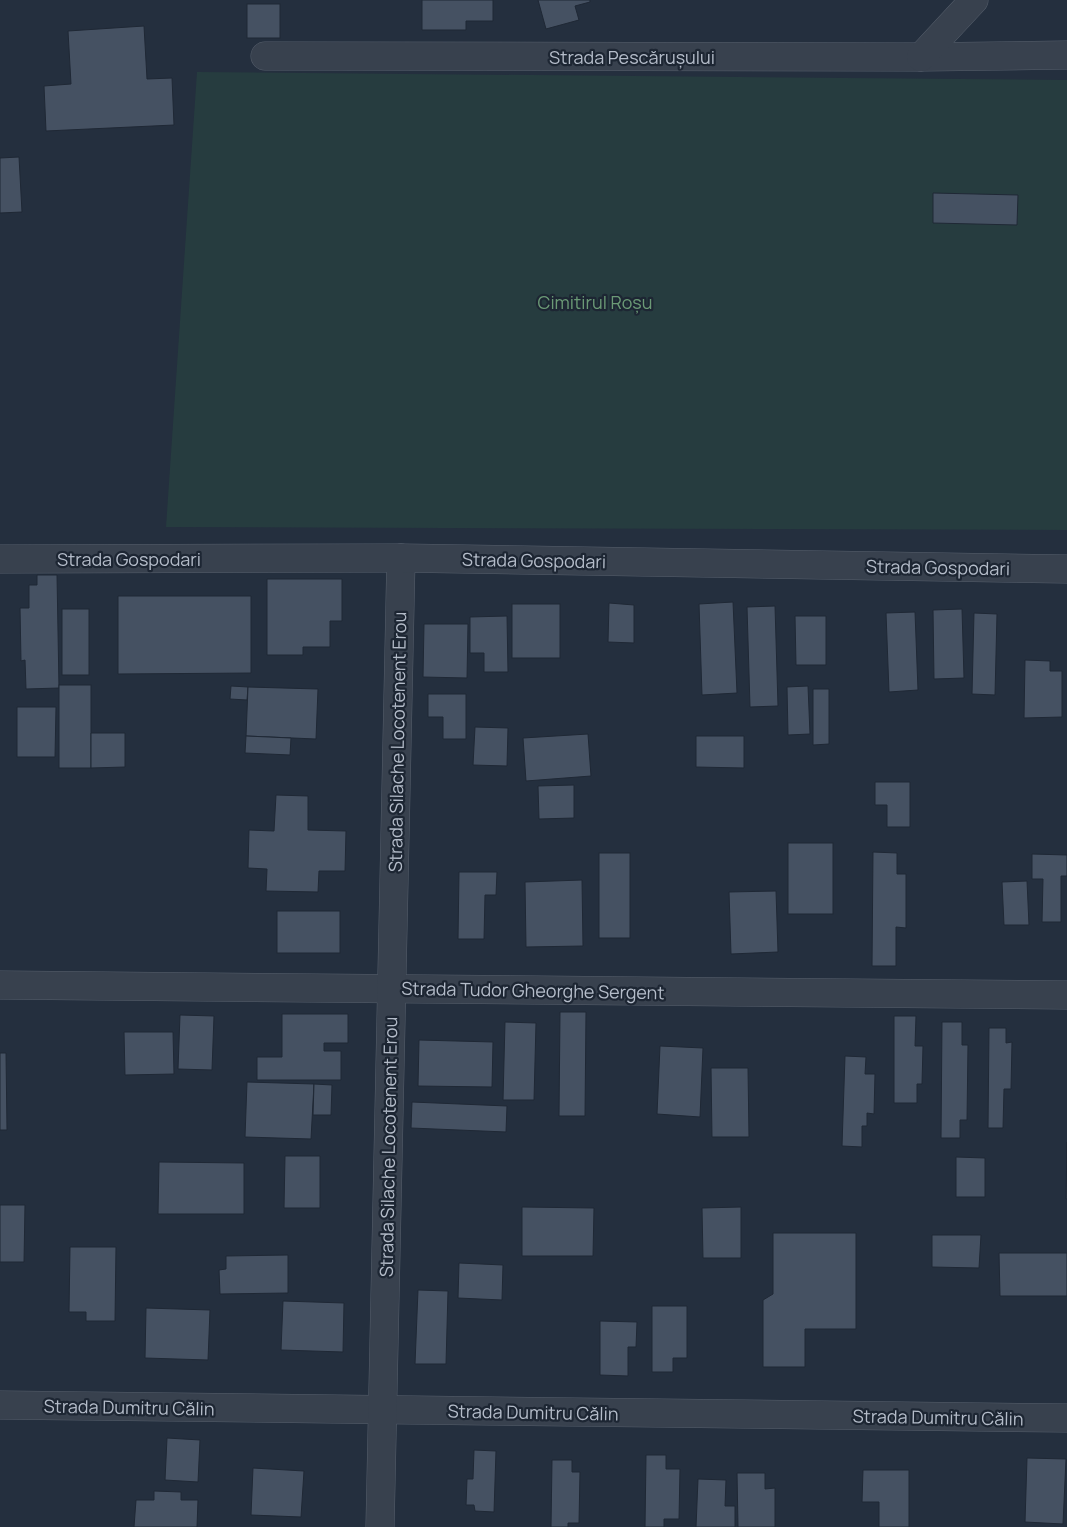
<svg xmlns="http://www.w3.org/2000/svg" width="1067" height="1527" viewBox="0 0 1067 1527" font-family="Manrope,sans-serif">
  <style>
    .green { fill: #263c3f }
    .building { fill: #455162; stroke: #1f2835 }
    .lines { fill: none; stroke-linecap: round; stroke-linejoin: round }
    .minor-casing { stroke: #565f6c; stroke-width: 29 }
    .tertiary-casing { stroke: #565f6c; stroke-width: 29 }
    .minor { stroke: #38414e; stroke-width: 28 }
    .tertiary { stroke: #38414e; stroke-width: 28 }
    .labels { text-anchor: middle; dominant-baseline: central; stroke-width: 4.5; stroke-linejoin: round; paint-order: stroke }
    .street-label { font-size: 18px; fill: #b4bcc9; stroke: #1d2633 }
    .park-label { font-size: 18px; fill: #6b9a76; stroke: #1d2633 }
  </style>
  <rect width="100%" height="100%" fill="#242f3e"/>
  <polygon class="green" points="197,72 1067,80 1067,530 166,527"/>
  <g class="building">
    <polygon points="422,0 493,0 493,21 466,21 466,30 422,30"/>
    <polygon points="538,0 590,0 590,2 575,6 579,20 546,29"/>
    <rect x="247" y="4" width="33" height="34"/>
    <polygon points="144,26 147,79 172,78 174,125 46,131 44,86 71,84 68,31"/>
    <polygon points="19,157 22,212 0,213 0,158"/>
    <polygon points="933,193 1018,195 1017,225 933,223"/>
    <polygon points="37,575 57,575 59,688 26,689 25,660 21,661 20,608 29,608 29,585 37,585"/>
    <polygon points="267,579 342,579 342,621 330,621 330,647 303,647 303,655 267,655"/>
    <polygon points="118,596 251,596 251,673 118,674"/>
    <polygon points="733,602 737,693 702,695 699,604"/>
    <polygon points="609,603 634,605 634,643 608,642"/>
    <rect x="512" y="604" width="48" height="54"/>
    <polygon points="775,606 778,706 750,707 747,607"/>
    <rect x="62" y="609" width="27" height="66"/>
    <polygon points="962,609 964,678 934,679 933,610"/>
    <polygon points="915,612 918,690 889,692 886,613"/>
    <polygon points="974,613 997,614 995,695 972,694"/>
    <polygon points="507,616 508,672 484,672 484,653 470,653 470,617"/>
    <polygon points="795,616 826,616 826,665 796,665"/>
    <polygon points="424,624 468,624 467,678 423,677"/>
    <polygon points="1025,660 1050,661 1050,671 1062,671 1062,717 1024,718"/>
    <rect x="59" y="685" width="32" height="83"/>
    <polygon points="231,686 248,687 247,700 230,699"/>
    <polygon points="808,686 810,734 788,735 787,687"/>
    <polygon points="248,687 318,689 316,739 246,736"/>
    <polygon points="813,689 829,689 829,744 813,745"/>
    <polygon points="428,694 466,694 466,739 443,739 443,717 428,717"/>
    <polygon points="17,707 56,707 55,757 17,757"/>
    <polygon points="475,727 508,728 507,766 473,765"/>
    <polygon points="91,733 125,733 125,767 91,768"/>
    <polygon points="588,734 591,776 526,781 523,738"/>
    <polygon points="246,736 291,738 290,755 245,753"/>
    <polygon points="696,736 744,736 744,768 696,767"/>
    <polygon points="875,782 910,782 910,827 887,827 887,805 875,805"/>
    <polygon points="574,785 574,818 539,819 538,786"/>
    <polygon points="276,795 308,796 308,830 346,831 345,871 319,871 318,892 266,891 267,869 248,868 249,830 274,831"/>
    <rect x="788" y="843" width="45" height="71"/>
    <polygon points="873,852 897,853 897,874 906,874 906,928 896,927 896,966 872,966"/>
    <rect x="599" y="853" width="31" height="85"/>
    <polygon points="1032,854 1067,855 1067,876 1061,876 1061,922 1042,922 1043,879 1032,879"/>
    <polygon points="459,872 497,872 496,895 485,895 484,939 458,939"/>
    <polygon points="582,880 583,946 526,947 525,882"/>
    <polygon points="1027,881 1029,925 1004,925 1002,882"/>
    <polygon points="776,891 778,952 731,954 729,892"/>
    <rect x="277" y="911" width="63" height="42"/>
    <polygon points="560,1012 586,1012 585,1116 559,1116"/>
    <polygon points="282,1014 348,1014 348,1043 324,1043 324,1051 341,1051 341,1080 257,1080 257,1057 282,1057"/>
    <polygon points="180,1015 214,1016 212,1070 178,1069"/>
    <polygon points="894,1016 916,1016 915,1046 923,1046 922,1084 917,1084 917,1103 894,1103"/>
    <polygon points="505,1022 536,1023 534,1100 503,1100"/>
    <polygon points="942,1022 962,1022 962,1045 968,1045 967,1120 960,1120 960,1138 941,1138"/>
    <polygon points="989,1028 1006,1028 1006,1043 1012,1042 1011,1089 1004,1089 1003,1128 988,1128"/>
    <polygon points="124,1032 173,1032 174,1074 125,1075"/>
    <polygon points="419,1040 493,1042 492,1087 418,1086"/>
    <polygon points="660,1046 703,1048 700,1117 657,1114"/>
    <polygon points="0,1053 6,1053 7,1130 0,1130"/>
    <polygon points="845,1056 866,1057 865,1074 875,1074 874,1114 867,1113 867,1126 862,1126 862,1147 842,1146"/>
    <polygon points="711,1068 748,1068 749,1137 712,1137"/>
    <polygon points="247,1082 314,1084 311,1139 245,1137"/>
    <polygon points="314,1084 332,1085 331,1115 313,1115"/>
    <polygon points="412,1102 507,1106 506,1132 411,1128"/>
    <polygon points="1067,1142 1067,1199 1066,1199"/>
    <polygon points="285,1156 320,1156 320,1208 284,1208"/>
    <polygon points="956,1157 985,1158 985,1197 956,1197"/>
    <polygon points="159,1162 244,1163 244,1214 158,1214"/>
    <polygon points="0,1205 25,1205 24,1262 0,1262"/>
    <polygon points="522,1207 594,1208 593,1256 522,1256"/>
    <polygon points="741,1207 741,1258 703,1258 702,1208"/>
    <polygon points="773,1233 856,1233 856,1329 805,1329 805,1367 763,1367 763,1300 773,1294"/>
    <polygon points="932,1235 981,1235 979,1268 932,1267"/>
    <polygon points="70,1247 116,1247 115,1321 86,1321 86,1312 69,1312"/>
    <polygon points="999,1253 1067,1253 1067,1296 1000,1296"/>
    <polygon points="288,1255 288,1293 220,1294 219,1270 226,1269 226,1256"/>
    <polygon points="459,1263 503,1265 502,1300 458,1298"/>
    <polygon points="418,1290 448,1291 446,1364 415,1364"/>
    <polygon points="283,1301 344,1303 343,1352 281,1350"/>
    <polygon points="652,1306 687,1306 687,1358 673,1358 673,1372 652,1372"/>
    <polygon points="146,1308 210,1310 208,1360 145,1358"/>
    <polygon points="600,1321 637,1322 636,1347 628,1347 628,1376 600,1375"/>
    <polygon points="167,1438 200,1440 198,1482 165,1480"/>
    <polygon points="474,1450 496,1451 494,1512 475,1511 474,1505 466,1505 467,1479 473,1479"/>
    <polygon points="646,1455 666,1455 666,1469 680,1469 679,1519 664,1519 664,1527 645,1527"/>
    <polygon points="1027,1458 1066,1459 1063,1524 1025,1522"/>
    <polygon points="552,1460 572,1460 572,1472 580,1472 579,1523 568,1523 568,1527 551,1527"/>
    <polygon points="253,1468 304,1471 301,1517 251,1515"/>
    <polygon points="863,1470 909,1470 909,1527 879,1527 879,1502 862,1502"/>
    <polygon points="737,1473 765,1473 765,1489 775,1488 775,1527 738,1527"/>
    <polygon points="698,1479 726,1480 725,1506 735,1506 735,1527 696,1527"/>
    <polygon points="154,1491 181,1492 181,1500 198,1500 197,1527 134,1527 136,1500 154,1500"/>
  </g>
  <g class="lines">
    <defs>
      <g id="minor">
        <polyline points="265,56 921,57 1067,55"/>
        <polyline points="921,57 974,0"/>
        <polyline points="0,985 1067,995"/>
        <polyline points="0,1405 1067,1418"/>
        <polyline points="380,1527 401,558"/>
      </g>
      <polyline id="tertiary" points="0,559 401,558 1067,569"/>
    </defs>
    <use href="#minor" class="minor-casing"/>
    <use href="#tertiary" class="tertiary-casing"/>
    <use href="#minor" class="minor"/>
    <use href="#tertiary" class="tertiary"/>
  </g>
  <g class="labels">
    <g class="street-label">
      <text x="632" y="57">Strada Pescărușului</text>
      <text x="129" y="559">Strada Gospodari</text>
      <text transform="translate(534 560) rotate(1)">Strada Gospodari</text>
      <text transform="translate(938 567) rotate(1)">Strada Gospodari</text>
      <text transform="translate(397 742) rotate(-89)">Strada Silache Locotenent Erou</text>
      <text transform="translate(533 990) rotate(1)">Strada Tudor Gheorghe Sergent</text>
      <text transform="translate(388 1147) rotate(-89)">Strada Silache Locotenent Erou</text>
      <text transform="translate(129 1407) rotate(1)">Strada Dumitru Călin</text>
      <text transform="translate(533 1412) rotate(1)">Strada Dumitru Călin</text>
      <text transform="translate(938 1417) rotate(1)">Strada Dumitru Călin</text>
    </g>
    <g class="park-label">
      <text x="595" y="302">Cimitirul Roșu</text>
    </g>
  </g>
</svg>
